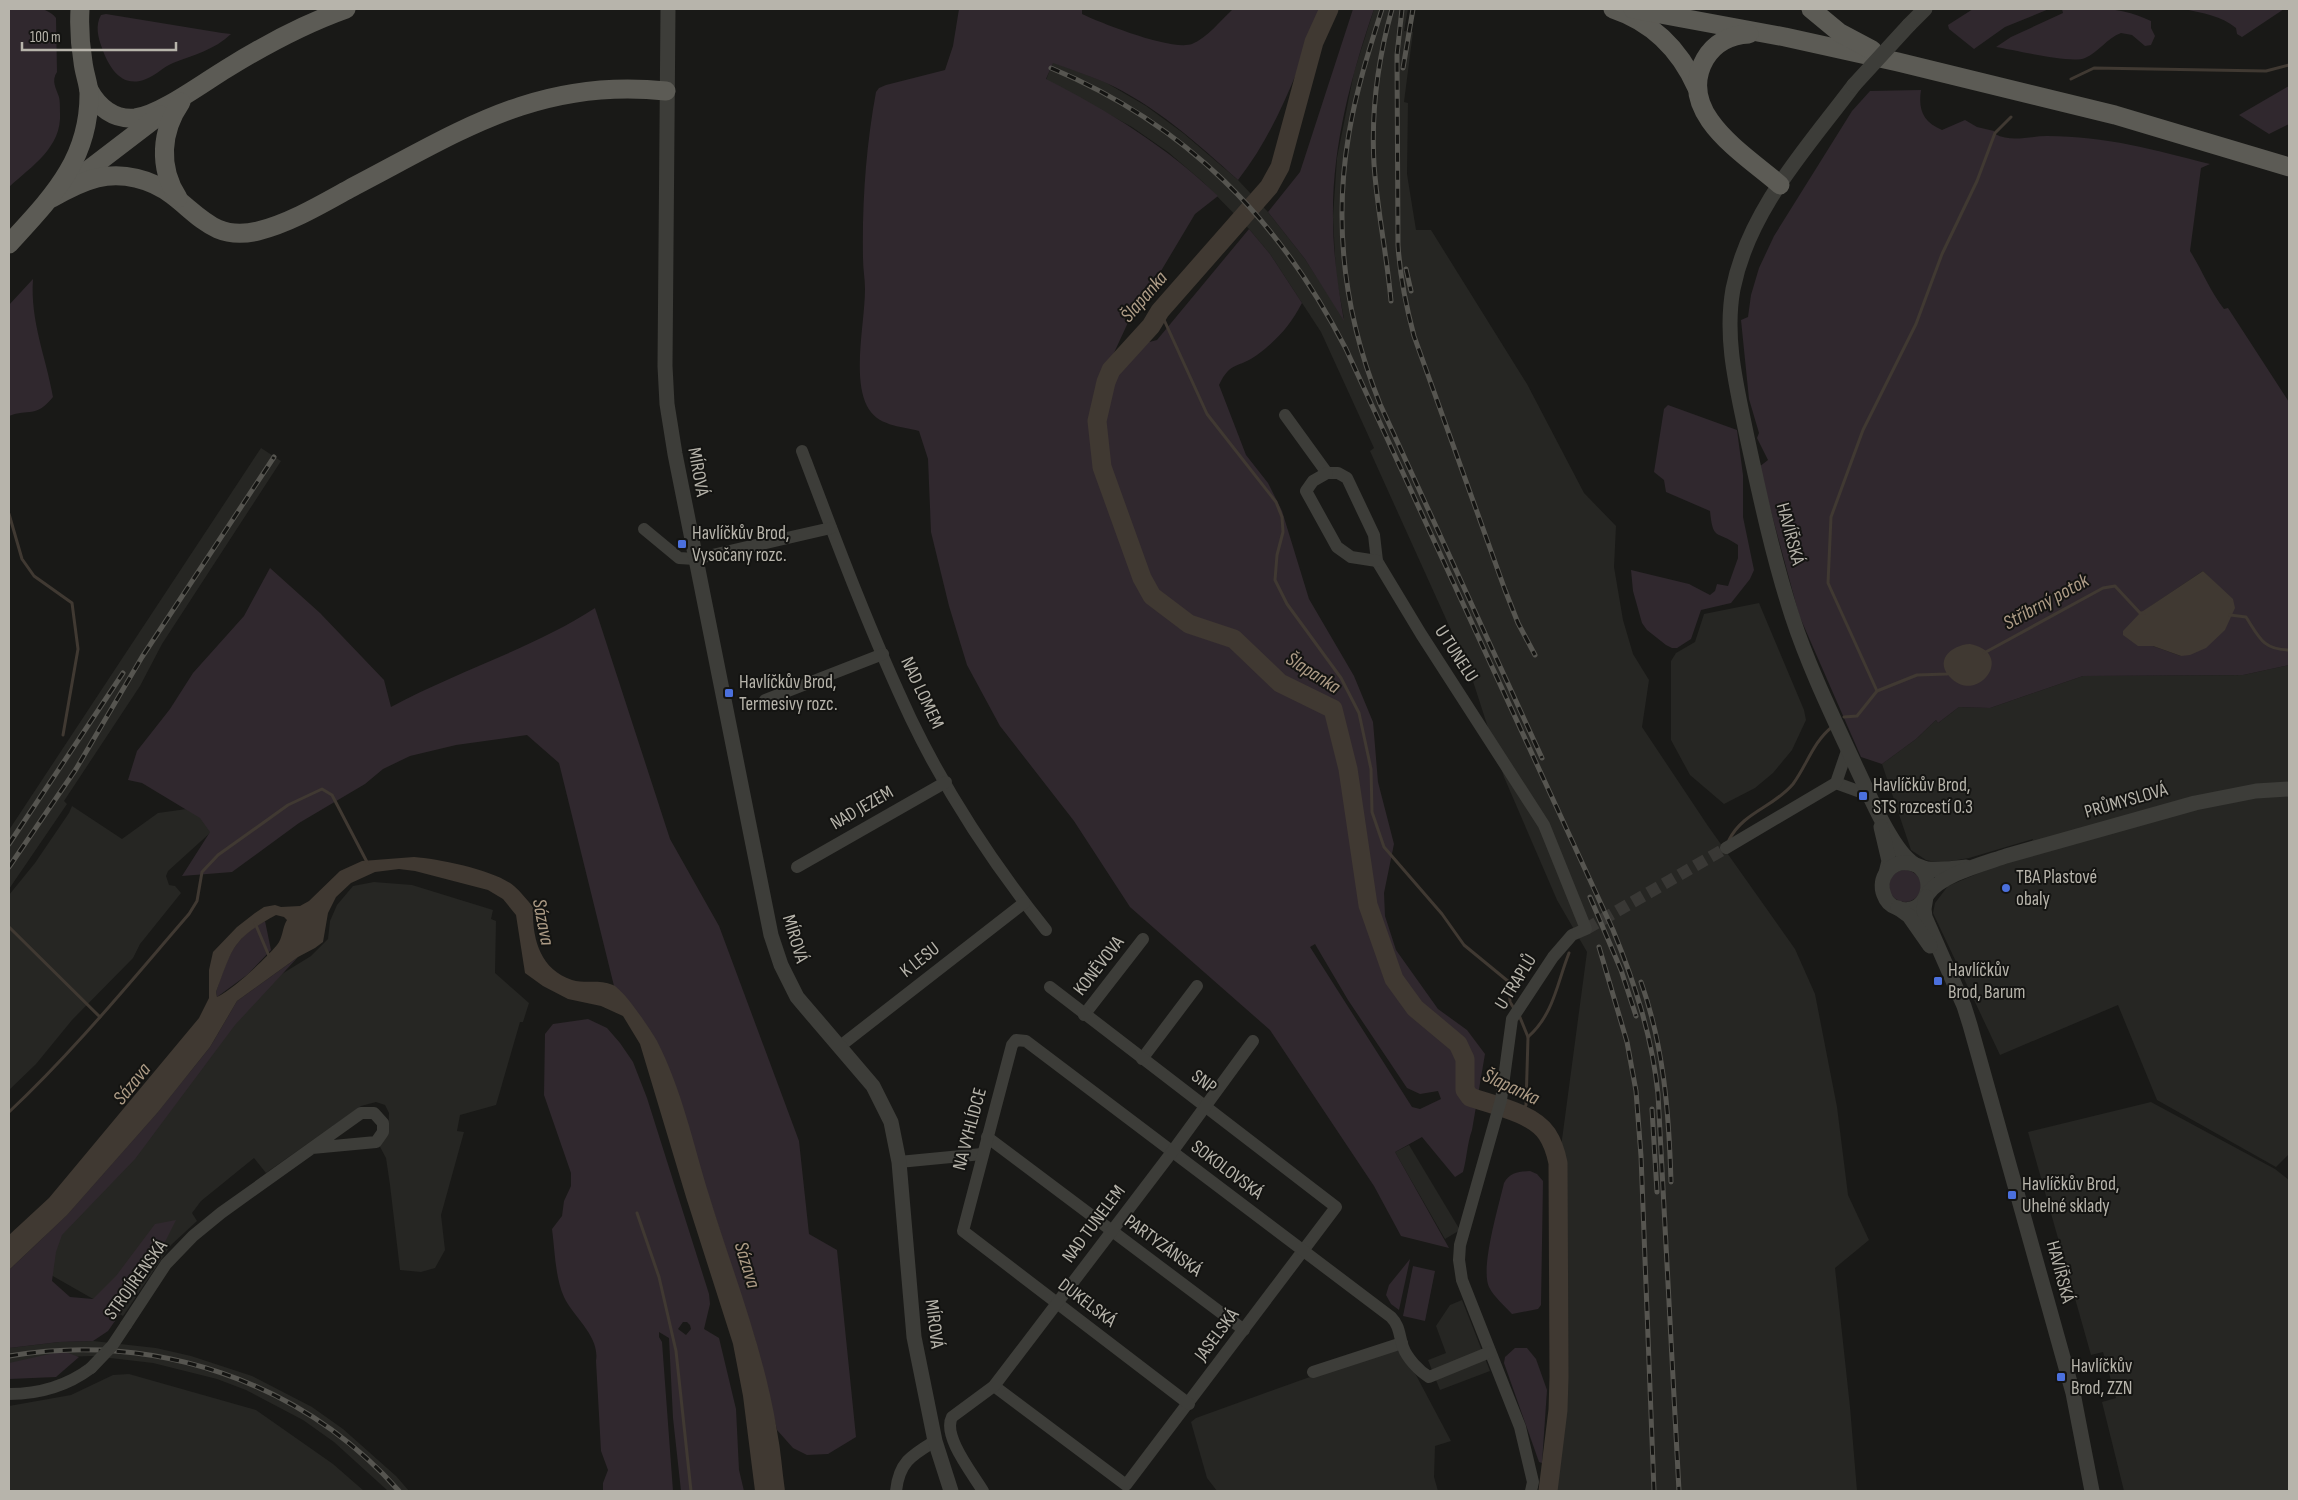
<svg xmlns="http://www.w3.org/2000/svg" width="2298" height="1500" viewBox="0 0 2298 1500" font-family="'Sofia Sans Condensed',sans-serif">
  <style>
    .built { fill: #262623 }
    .green { fill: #30282e; fill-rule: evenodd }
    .water { fill: #403932; fill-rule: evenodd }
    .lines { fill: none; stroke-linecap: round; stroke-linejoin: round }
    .stream { stroke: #403932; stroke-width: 3 }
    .river { stroke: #403932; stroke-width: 19 }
    .minor-tunnel { stroke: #393835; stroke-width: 12; stroke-dasharray: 12 6; stroke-linecap: butt }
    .minor { stroke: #3d3d39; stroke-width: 12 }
    .tertiary { stroke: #3d3d39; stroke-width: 15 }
    .primary { stroke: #5c5b55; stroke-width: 19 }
    .rail-casing { stroke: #565550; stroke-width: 5 }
    .rail { stroke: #141412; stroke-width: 3; stroke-dasharray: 9; stroke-linecap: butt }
    .minor-bridge { stroke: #3d3d39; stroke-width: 12 }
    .tertiary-bridge { stroke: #3d3d39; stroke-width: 15 }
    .poi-dot { fill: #4b70dd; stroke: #141412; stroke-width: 2 }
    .labels { text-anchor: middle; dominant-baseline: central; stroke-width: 4; stroke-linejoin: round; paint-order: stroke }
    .street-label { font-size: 19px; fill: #b7b4ab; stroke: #141412 }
    .poi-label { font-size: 19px; fill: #b7b4ab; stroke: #141412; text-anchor: start }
    .water-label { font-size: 20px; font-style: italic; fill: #ae9c86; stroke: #141412 }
  </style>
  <rect width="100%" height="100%" fill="#191917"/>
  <g class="built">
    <polygon points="1374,9 1408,9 1404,31 1413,32 1404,102 1408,103 1407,174 1416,230 1431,230 1527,384 1584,493 1616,526 1614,567 1623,620 1633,654 1649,680 1642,727 1708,826 1795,949 1815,994 1837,1107 1848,1195 1869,1240 1835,1268 1850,1407 1857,1491 1555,1491 1563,1439 1567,1393 1567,1173 1561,1147 1587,952 1557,900 1504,777 1470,672 1370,451 1374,448 1321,332 1270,254 1249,229 1203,182 1168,152 1132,127 1046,80 1053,62 1105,82 1146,106 1183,133 1238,180 1268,212 1305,259 1344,319 1336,276 1333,217 1337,158 1354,72"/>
    <polygon points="261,448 281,461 162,644 140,686 64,801 67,804 9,889 9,830"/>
    <polygon points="1759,603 1804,710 1806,720 1792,750 1773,773 1755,788 1724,804 1690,775 1671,740 1671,661 1676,653 1695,642 1704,614"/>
    <polygon points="2289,665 2289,1154 2276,1167 2157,1100 2118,1005 2000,1055 1933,913 1935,903 1948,886 2029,852 2033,839 1969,858 1939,863 1926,860 1911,850 1882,764 1916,739 1936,720 1938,723 1959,707 1990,708 2083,676 2243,675"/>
    <polygon points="72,806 122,839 158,813 201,807 211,832 168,871 166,876 169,885 175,886 181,893 140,944 133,958 72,1020 36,1064 9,1090 9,895 35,863 69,813"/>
    <polygon points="374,882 412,885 493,910 491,919 496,921 495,973 529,1003 523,1022 520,1022 496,1105 460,1115 457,1131 464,1132 441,1215 445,1250 435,1268 421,1272 400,1270 390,1185 386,1158 379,1145 388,1135 389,1113 385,1105 376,1102 361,1106 266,1173 254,1158 201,1201 192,1213 197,1221 171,1245 123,1316 44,1271 28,1255 272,980 311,956 328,939 330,921 337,905 353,886"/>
    <polygon points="2151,1102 2275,1169 2289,1180 2289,1491 2124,1491 2102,1402 2116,1398 2103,1352 2091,1355 2028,1132"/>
    <polygon points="1409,1145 1460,1230 1445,1239 1395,1152"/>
    <polygon points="1462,1300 1490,1371 1440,1390 1428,1360 1446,1353 1436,1326 1450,1305"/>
    <polygon points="93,1341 156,1348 191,1356 252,1376 312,1407 343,1429 396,1476 409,1491 388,1491 334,1442 303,1420 246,1390 217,1379 153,1363 93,1356 60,1357 9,1364 9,1348 59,1342"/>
    <polygon points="1397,1350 1408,1360 1451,1441 1435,1446 1434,1477 1438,1491 1217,1491 1207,1478 1191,1422 1196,1418 1307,1378"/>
    <polygon points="129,1374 256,1410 333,1464 364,1491 9,1491 9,1406 71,1395 113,1375"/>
  </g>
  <g class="green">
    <path d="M9,9C25,9 46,4 56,18L57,72C51,81 56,88 59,97C60,101 60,108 60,113C62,147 32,166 9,187Z"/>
    <path d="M959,9H1082V14C1103,24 1172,51 1192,44C1207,38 1221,20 1233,9H1322C1298,68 1278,129 1238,180C1198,144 1154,104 1104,82C1087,75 1070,69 1053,63L1046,79C1109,111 1167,147 1218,196L1195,214L1158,276L1143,290L1095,394L1113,386L1119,369L1134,346L1157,340L1249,229L1270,254L1302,303C1290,326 1277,340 1257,355C1238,369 1231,360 1219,385L1246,455L1268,483L1282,511L1309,599L1354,676L1373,722L1378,782L1394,844L1384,893L1385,916L1396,950L1438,1009L1467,1030L1485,1054L1472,1130C1467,1144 1467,1158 1463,1172L1455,1177L1422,1137L1395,1152L1449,1248L1401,1236L1374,1186L1270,1030L1130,907L1074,821L1000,726L967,665L949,606L931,532L928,459L919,431C900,426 877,426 867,406C852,376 865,322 865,289C865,279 863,269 863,258C862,203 866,146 876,92L879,88L886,85L945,70L953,46ZM1315,944L1348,1000L1407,1088L1420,1094L1438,1091L1441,1099L1420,1109L1412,1107L1310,947Z"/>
    <path d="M1353,9H1374C1351,76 1332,147 1333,218C1333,253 1338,287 1344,321L1305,259L1268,212L1300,172Z"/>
    <polygon points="1973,9 2049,9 2005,27 1974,49 1949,29 1948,25"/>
    <path d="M2062,9L2068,10C2096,6 2125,8 2151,21V28L2155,36L2151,45L2145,46L2132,35L2121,33C2107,38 2099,52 2085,58C2071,64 2015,50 1996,47L2011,37L2063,13Z"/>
    <path d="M2184,9H2284L2242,37L2237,34L2236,28C2222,16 2202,13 2184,9Z"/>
    <path d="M106,14L222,33L231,34C214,50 194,55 173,63C163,67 155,76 146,79C122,89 109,68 102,48C98,38 95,25 101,15Z"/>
    <polygon points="2289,86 2289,124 2269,134 2239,115"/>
    <path d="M1921,90C1918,110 1923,122 1942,130L1965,120L1977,127L1994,131L1995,134C2012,143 2029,136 2047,136C2106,136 2154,150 2210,164L2201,168L2190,251C2202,270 2210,291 2224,309L2228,308L2289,402V665L2243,675L2083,676L1990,708L1959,707L1938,723L1936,720L1916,739L1882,764L1861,757L1799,615L1759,467L1768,460L1757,438L1759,433L1749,399L1741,320L1748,317L1751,295L1759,268L1774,236L1852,111L1870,91ZM2203,571L2222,590L2181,656L2153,646L2151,606Z"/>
    <path d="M33,279C30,321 46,357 53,397C35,419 29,408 9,416V305Z"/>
    <path d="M1668,405L1737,430L1743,475V517L1754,570L1750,579L1731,603L1701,610L1691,639L1677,648H1672L1666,645L1647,630L1642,623L1633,591L1631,570L1689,584L1710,595L1715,591L1717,584L1728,586L1738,558V545C1716,530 1713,541 1710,511L1666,492L1664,480L1654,472L1664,409Z"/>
    <path d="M270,568L320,613L384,680L391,707C457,671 532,649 595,608L670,839L719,926L799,1141L809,1234L837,1250L856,1437L828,1454L807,1455L793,1448L777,1430L755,1339L708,1194L621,993L614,986L559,763L527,735L456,745L410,756L383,769L365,784L299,823L232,872L182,876L210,832L200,818L142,783L128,780L137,751L170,709L193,673L244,616Z"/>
    <circle cx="1905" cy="886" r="16"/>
    <path d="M265,921L271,950L247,975L217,997L216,992C228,958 231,940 265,921Z"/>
    <polygon points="298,957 235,1025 135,1159 62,1235 56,1252 52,1281 70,1297 93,1299 116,1276 155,1224 176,1220 152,1268 108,1331 93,1341 59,1342 9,1348 9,1270 67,1215 158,1112 210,1047 237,1001"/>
    <path d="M588,1019L607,1028L620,1043L633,1062L647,1098L709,1294L710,1304L704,1329L719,1338L736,1409L739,1470L744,1491H681L673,1418L669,1338L659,1332V1337L662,1342L673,1491H603V1483L608,1470L601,1451L596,1361C600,1336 574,1318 564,1297C555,1277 555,1251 552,1229L562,1216L564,1201L571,1186V1173L544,1095L545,1034L553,1024ZM687,1322L690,1325L691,1329L686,1335L678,1329L683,1322Z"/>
    <path d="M1530,1171L1537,1174L1543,1181L1541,1305L1538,1309L1512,1314C1504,1305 1494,1297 1489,1287C1480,1268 1499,1205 1504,1183C1510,1172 1519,1172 1530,1171Z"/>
    <polygon points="1410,1259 1399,1310 1391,1304 1386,1295 1389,1285"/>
    <polygon points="1413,1266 1435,1271 1425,1321 1403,1316"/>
    <polygon points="1515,1348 1527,1348 1536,1359 1547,1390 1542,1463 1539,1462 1504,1363 1505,1357"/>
    <polygon points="63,1351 79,1357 56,1377 9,1379 9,1363"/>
  </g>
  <g class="water">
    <polygon points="2203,571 2233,599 2235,608 2225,630 2206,648 2190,655 2181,656 2153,646 2138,646 2123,635 2123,631 2140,613"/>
    <path d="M1970,644C2016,653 1979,704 1952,679C1933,662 1950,645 1970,644Z"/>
    <path d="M414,857C439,859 495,870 514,886C521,892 527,900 533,907C532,937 539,969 572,980C585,984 599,979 613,985C625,991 650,1029 657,1041C682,1090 693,1143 709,1195C733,1273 764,1350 777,1431C781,1451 782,1471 785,1491H755L743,1396L733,1344L686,1197L640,1044L623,1016L601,1006L568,999L543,986L525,973L516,915L503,899L488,890L415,871L399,869L375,872L351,883L336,897L328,913L323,942L315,948L298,957L237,1001L210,1047L158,1112L67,1215L9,1270V1235L49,1198L199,1018L209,998V970L213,952L237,927L255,913L264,907L275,905L281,907L300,906L309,901L340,871L362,861ZM276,915L284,917L287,920C282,928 283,938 277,945C264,960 235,988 217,997L216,992C233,947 232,939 276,915Z"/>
  </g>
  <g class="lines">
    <g class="stream">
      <polyline points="2071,79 2094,68 2266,71 2289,65"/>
      <polyline points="1160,311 1207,414 1276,502 1282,517 1283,532 1277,555 1275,580 1287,604 1341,678 1359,713 1371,769 1372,812 1384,847 1442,914 1464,945 1509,982 1510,1002 1515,1010"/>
      <polyline points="9,514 22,559 34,576 72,603 78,649 63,735"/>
      <path d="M2230,615L2246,617C2259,637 2263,650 2289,650"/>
      <polyline points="1984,653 2103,588 2115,586 2140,613 2144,613"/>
      <polyline points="1877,691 1828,583 1831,517 1863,430 1916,324 1942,254 1977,181 1995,133 2011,117"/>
      <polyline points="1844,717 1857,716 1877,691 1917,675 1947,674 1950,672"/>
      <path d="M1729,840C1743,812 1774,807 1793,784C1807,765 1813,742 1832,727"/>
      <polyline points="255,923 269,956"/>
      <polyline points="9,927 100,1017"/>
      <polyline points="1519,1015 1528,1037"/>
      <path d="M9,1112C74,1051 131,981 189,914L197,901L202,872L218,855L288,805L322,789L332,795L368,864"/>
      <path d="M1520,1115L1526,1105L1528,1037C1554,1014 1557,983 1569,953"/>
      <polyline points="637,1213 659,1277 676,1351 691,1491"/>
    </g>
    <path class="river" d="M1329,9L1314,42L1280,167L1269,187L1160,311L1151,326L1111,370L1106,382L1097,421L1102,467L1142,578L1152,596L1189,624L1234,639L1280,683L1333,709L1348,769L1368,905L1394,979L1415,1008L1458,1044L1465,1059V1090L1470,1097C1493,1105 1533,1113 1547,1134C1553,1143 1556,1153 1558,1163L1559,1377L1558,1410L1548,1491"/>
    <polyline class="minor-tunnel" points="1586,929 1726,848"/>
    <g class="minor">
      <polyline points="1285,415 1327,473 1338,473 1347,478 1374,535 1377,561 1421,634 1544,825 1586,929 1572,935 1553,957 1512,1019 1501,1100 1460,1245 1459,1260 1462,1280 1520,1427 1533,1482 1531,1491"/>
      <path d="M802,451C836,541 870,632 911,719C947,794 994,865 1046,930"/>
      <polyline points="1327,473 1313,481 1306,491 1337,547 1351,557 1377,561"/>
      <polyline points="644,529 679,558 695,559 831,528"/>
      <polyline points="765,700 883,654"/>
      <polyline points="1836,783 1869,795"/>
      <polyline points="1726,848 1836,783 1848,748"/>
      <polyline points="797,867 946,782"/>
      <polyline points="1084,1015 1143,939"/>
      <polyline points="839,1047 1024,903"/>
      <polyline points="1142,1059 1197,986"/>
      <polyline points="987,1137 1244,1330"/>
      <polyline points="899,1162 982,1154"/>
      <polyline points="126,1325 166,1264 193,1236 221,1213 361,1113 374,1113 383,1123 383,1132 376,1142 312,1148"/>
      <polyline points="1313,1372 1402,1343"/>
      <polyline points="994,1386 1126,1485 1336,1207 1050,987"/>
      <path d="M9,1394C40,1394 67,1386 91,1368"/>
      <path d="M1189,1404L963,1231L1012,1045L1016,1040L1026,1041L1391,1317C1400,1326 1399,1336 1403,1347C1407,1358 1419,1371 1429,1377L1490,1352"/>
      <path d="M896,1491C899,1462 912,1455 935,1441"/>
      <path d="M983,1491C973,1474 942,1436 952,1417L994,1386L1172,1152L1253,1041"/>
    </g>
    <g class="tertiary">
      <polyline points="668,9 665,366 667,404 675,454 771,935 781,965 797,997 873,1086 891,1122 899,1162 914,1337 935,1441 951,1491"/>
      <polyline points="1909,25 1925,9"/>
      <path d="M1854,85C1807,148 1749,209 1733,289C1724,339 1737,388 1747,437C1760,497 1773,557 1792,616C1809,668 1834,719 1857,769C1869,794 1892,850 1914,864"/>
      <polyline points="1881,827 1889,861 1886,873"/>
      <path d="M1918,866C1939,882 1924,918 1897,908C1891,906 1886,901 1884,895C1877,878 1891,860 1909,863C1916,864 1921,868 1927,869C1939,871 1954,868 1966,867"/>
      <path d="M1927,895C1940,875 1983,864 2006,856L2195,803L2256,791L2289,789"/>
      <polyline points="1926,897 1924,909 1925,917 1964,1006 1970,1025 2073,1393 2092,1491"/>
      <polyline points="1898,908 1909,916 1930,946"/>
    </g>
    <g class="primary">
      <path d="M1613,9C1652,22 1680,50 1697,88"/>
      <polyline points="1633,9 1785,37 1898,62 2115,115 2289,167"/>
      <polyline points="1811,9 1840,33 1872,50"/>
      <path d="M1749,34C1730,35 1715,42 1705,59C1674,113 1746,155 1780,185"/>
      <path d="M89,90C98,107 114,120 135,118C160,115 203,83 226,69C263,46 304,24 346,9"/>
      <polyline points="75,180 160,115"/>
      <path d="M52,198C66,190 81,182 97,178C123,172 151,179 172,195C201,217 216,241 258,231C290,223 322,204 351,188C459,132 538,77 666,91"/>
      <path d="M178,198C158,167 161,131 181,102"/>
      <path d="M9,244C51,198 90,160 89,92C88,82 84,72 83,62C80,44 79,27 80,9"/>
    </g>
    <defs>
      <g id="rail">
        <path d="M1382,9C1369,50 1356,91 1349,133C1333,226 1345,317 1380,404L1542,758"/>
        <path d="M1402,9L1397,55L1398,245C1400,277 1406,306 1414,336L1505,590L1518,623L1535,655"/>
        <path d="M1051,68C1187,125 1279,219 1346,349L1613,930C1635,984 1652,1036 1658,1094L1679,1491"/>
        <polyline points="1403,68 1413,9"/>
        <polyline points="1406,269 1411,291"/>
        <path d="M1391,301C1387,255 1377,210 1374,164C1371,112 1378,59 1392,9"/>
        <polyline points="9,844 123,673"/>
        <polyline points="9,867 76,769 142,657 274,457"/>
        <polyline points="1590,897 1621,970 1636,1016"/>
        <polyline points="1599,947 1627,1042 1636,1091 1641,1156 1654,1491"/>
        <path d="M1641,982C1664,1047 1669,1114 1671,1182"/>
        <polyline points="1652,1109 1657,1192"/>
        <path d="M9,1356C154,1332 300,1380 399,1491"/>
      </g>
    </defs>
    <use href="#rail" class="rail-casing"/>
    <use href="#rail" class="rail"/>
    <polyline class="minor-bridge" points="91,1368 112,1346 126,1325"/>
    <polyline class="tertiary-bridge" points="1854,85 1909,25"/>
  </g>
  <g class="poi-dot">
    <rect x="677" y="539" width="10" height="10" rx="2.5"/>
    <rect x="724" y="688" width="10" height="10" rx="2.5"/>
    <rect x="1858" y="791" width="10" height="10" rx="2.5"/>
    <circle cx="2006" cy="888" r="5"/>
    <rect x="1933" y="976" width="10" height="10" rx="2.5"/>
    <rect x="2007" y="1190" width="10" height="10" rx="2.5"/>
    <rect x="2056" y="1372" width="10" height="10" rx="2.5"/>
  </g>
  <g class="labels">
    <g class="street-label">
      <text transform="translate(698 472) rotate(80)">MÍROVÁ</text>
      <text transform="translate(1790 534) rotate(75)">HAVÍŘSKÁ</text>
      <text transform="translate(1456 654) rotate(57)">U TUNELU</text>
      <text transform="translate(922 693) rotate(65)">NAD LOMEM</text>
      <text transform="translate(2126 801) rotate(-16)">PRŮMYSLOVÁ</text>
      <text transform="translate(862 808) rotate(-30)">NAD JEZEM</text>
      <text transform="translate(795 939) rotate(73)">MÍROVÁ</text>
      <text transform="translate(920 960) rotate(-38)">K LESU</text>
      <text transform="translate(1099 966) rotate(-52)">KONĚVOVA</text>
      <text transform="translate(1516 982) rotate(-58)">U TRAPLŮ</text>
      <text transform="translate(1204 1082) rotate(37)">SNP</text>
      <text transform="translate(970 1129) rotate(-75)">NA VYHLÍDCE</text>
      <text transform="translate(1227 1170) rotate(37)">SOKOLOVSKÁ</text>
      <text transform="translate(1094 1224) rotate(-53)">NAD TUNELEM</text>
      <text transform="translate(1163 1246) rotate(36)">PARTYZÁNSKÁ</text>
      <text transform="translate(2060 1272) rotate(75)">HAVÍŘSKÁ</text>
      <text transform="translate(136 1280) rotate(-54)">STROJÍRENSKÁ</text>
      <text transform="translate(1087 1303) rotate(37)">DUKELSKÁ</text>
      <text transform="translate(934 1324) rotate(83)">MÍROVÁ</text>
      <text transform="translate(1217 1335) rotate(-53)">JASELSKÁ</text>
    </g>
    <g class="poi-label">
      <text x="692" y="533">Havlíčkův Brod,<tspan x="692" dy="22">Vysočany rozc.</tspan></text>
      <text x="739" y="682">Havlíčkův Brod,<tspan x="739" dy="22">Termesivy rozc.</tspan></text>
      <text x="1873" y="785">Havlíčkův Brod,<tspan x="1873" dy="22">STS rozcestí 0.3</tspan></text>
      <text x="2016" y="877">TBA Plastové<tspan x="2016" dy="22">obaly</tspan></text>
      <text x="1948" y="970">Havlíčkův<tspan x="1948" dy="22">Brod, Barum</tspan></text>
      <text x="2022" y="1184">Havlíčkův Brod,<tspan x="2022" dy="22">Uhelné sklady</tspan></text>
      <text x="2071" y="1366">Havlíčkův<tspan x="2071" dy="22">Brod, ZZN</tspan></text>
    </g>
    <g class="water-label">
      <text transform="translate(1144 297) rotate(-49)">Šlapanka</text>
      <text transform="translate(2046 602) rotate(-29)">Stříbrný potok</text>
      <text transform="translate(1313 673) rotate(32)">Šlapanka</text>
      <text transform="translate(543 922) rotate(79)">Sázava</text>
      <text transform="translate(132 1084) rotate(-51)">Sázava</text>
      <text transform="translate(1511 1087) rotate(25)">Šlapanka</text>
      <text transform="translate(747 1265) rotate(73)">Sázava</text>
    </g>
  </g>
  <rect width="2298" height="1500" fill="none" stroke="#b7b4ab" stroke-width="20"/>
  <path d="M22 42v8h154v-8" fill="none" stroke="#b7b4ab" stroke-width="2.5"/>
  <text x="30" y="42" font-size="15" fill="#b7b4ab" stroke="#141412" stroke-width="4" paint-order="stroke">100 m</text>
</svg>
